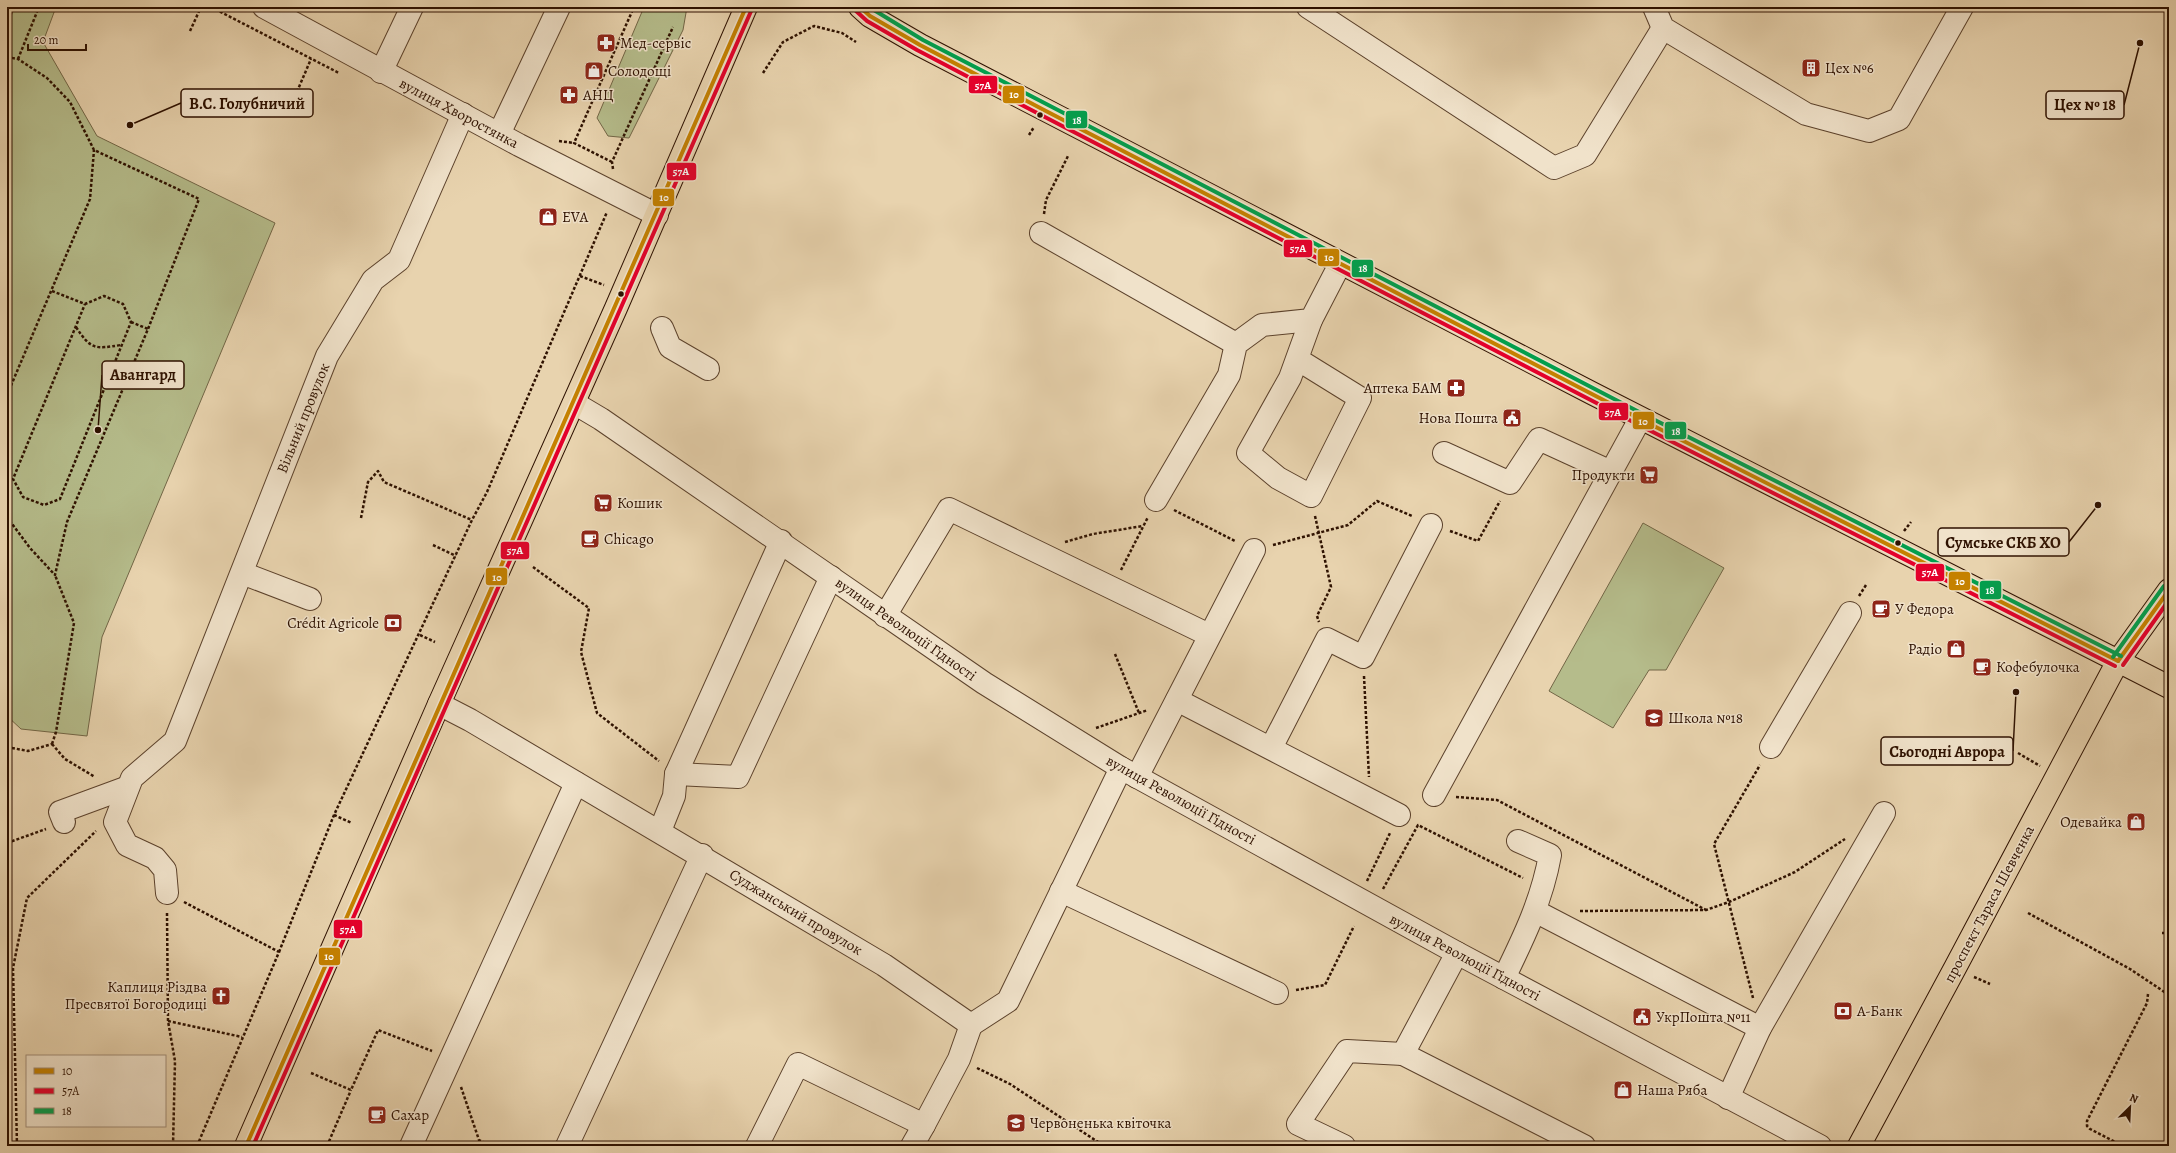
<svg xmlns="http://www.w3.org/2000/svg" width="2176" height="1153" viewBox="0 0 2176 1153" font-family="Alegreya,serif">
  <style>
    .green { fill: #b5bc8b; stroke: #726646 }
    .lines { fill: none; stroke-linecap: round; stroke-linejoin: round }
    .minor-casing { stroke: #5c422c; stroke-width: 24 }
    .major-casing { stroke: #2e1100; stroke-width: 24 }
    .path { stroke: #2e1100; stroke-width: 2.5; stroke-dasharray: 3 2; stroke-linecap: butt }
    .minor { stroke: #f0e2ca; stroke-width: 22 }
    .major { stroke: #e8d3ae; stroke-width: 22 }
    .bus-1-casing { stroke: #f0e2ca; stroke-width: 7 }
    .bus-2-casing { stroke: #f0e2ca; stroke-width: 7 }
    .bus-3-casing { stroke: #f0e2ca; stroke-width: 7 }
    .bus-1 { stroke: #c58100; stroke-width: 4 }
    .bus-2 { stroke: #e4002b; stroke-width: 4 }
    .bus-3 { stroke: #029f4d; stroke-width: 4 }
    .bus-dot { fill: #2e1100; stroke: #f0e2ca; stroke-width: 1.5 }
    .labels { text-anchor: middle; dominant-baseline: central; stroke-width: 3; stroke-linejoin: round; paint-order: stroke }
    .poi-label { font-size: 15px; fill: #2e1100; stroke: #f0e2ca; text-anchor: start }
    .street-label { font-size: 15px; fill: #2e1100; stroke: #f0e2ca }
    .leader { fill: none; stroke: #2e1100; stroke-width: 1.5 }
    .callout-dot { fill: #2e1100; stroke: #f0e2ca; stroke-width: 1.5 }
    .callout { fill: #f0e2ca; stroke: #2e1100; stroke-width: 1.5 }
    .callout-label { font-size: 16px; text-anchor: middle; font-weight: bold; fill: #2e1100 }
    .line-badge { stroke: #f0e2ca; stroke-width: 1.5 }
    .badge-label { font-size: 11px; text-anchor: middle; font-weight: bold; fill: #fff }
  </style>
  <rect width="100%" height="100%" fill="#e8d3ae"/>
  <filter id="stains"><feTurbulence type="fractalNoise" baseFrequency=".005" numOctaves="4"/><feColorMatrix values="0 0 0 0 .2 0 0 0 0 .09 0 0 0 0 .02 0 0 0 .5 -.17"/></filter>
  <radialGradient id="worn" r=".72"><stop offset=".6" stop-color="#630" stop-opacity="0"/><stop offset="1" stop-color="#630" stop-opacity=".3"/></radialGradient>
  <g class="green">
    <polygon points="15,7 56,7 43,42 97,136 275,223 102,637 87,736 21,729 7,716 7,25"/>
    <polygon points="644,7 687,7 683,30 629,138 608,136 597,118"/>
    <polygon points="1643,523 1724,568 1666,670 1649,670 1613,728 1549,691"/>
  </g>
  <g class="lines">
    <defs>
      <g id="minor">
        <polyline points="264,7 519,145 657,215"/>
        <polyline points="1308,7 1554,168 1585,155 1663,28"/>
        <polyline points="1654,7 1663,28 1806,114 1869,131 1899,119 1962,7"/>
        <polyline points="381,72 412,7"/>
        <polyline points="499,134 559,7"/>
        <polyline points="1041,233 1236,344"/>
        <polyline points="662,328 670,347 708,369"/>
        <polyline points="1297,359 1360,398 1311,496 1278,478 1248,453 1290,378 1311,320"/>
        <polyline points="574,403 601,419 984,683 1121,768 1457,953 1820,1146"/>
        <polyline points="1444,453 1510,483 1539,439 1611,472"/>
        <polyline points="1156,500 1229,375 1236,344 1262,325 1311,320 1340,264"/>
        <polyline points="242,573 310,599"/>
        <polyline points="885,616 949,509 1209,635"/>
        <polyline points="1177,700 1399,815"/>
        <polyline points="439,704 470,720 884,965 971,1025 959,1059 924,1125 798,1064 757,1146"/>
        <polyline points="1771,747 1850,613"/>
        <polyline points="1271,748 1327,639 1363,657 1431,525"/>
        <polyline points="676,774 738,777 831,577"/>
        <polyline points="1137,777 1254,550"/>
        <polyline points="1434,795 1640,419"/>
        <polyline points="64,822 60,812 128,787"/>
        <polyline points="660,831 674,796 676,774 781,541"/>
        <polyline points="1061,891 1277,993"/>
        <polyline points="167,893 165,870 155,858 127,845 115,822 132,778 175,741 327,356 373,280 399,260 463,114"/>
        <polyline points="1535,911 1760,1028"/>
        <path d="M1504,978C1524,937 1542,900 1550,855L1518,841"/>
        <polyline points="971,1025 1008,1001 1121,768"/>
        <polyline points="1403,1054 1584,1146"/>
        <polyline points="1728,1098 1760,1028 1884,813"/>
        <polyline points="411,1146 576,783"/>
        <polyline points="567,1146 702,855"/>
        <polyline points="912,1146 924,1125"/>
        <polyline points="1344,1146 1298,1124 1347,1051 1403,1054 1457,953"/>
      </g>
      <g id="major">
        <path d="M860,7L870,16L920,45C1335,262 1751,476 2169,687"/>
        <polyline points="246,1146 439,704 616,308 746,7"/>
        <polyline points="1859,1146 1955,968 2118,661 2169,590"/>
      </g>
    </defs>
    <use href="#minor" class="minor-casing"/>
    <use href="#major" class="major-casing"/>
    <g class="path">
      <polyline points="211,7 339,73"/>
      <polyline points="190,31 201,7"/>
      <polyline points="7,57 18,59 47,78 70,102 94,150 199,199 148,329 67,522 55,575 30,548 7,517"/>
      <polyline points="18,59 39,7"/>
      <polyline points="763,73 783,42 814,26 842,33 856,42"/>
      <polyline points="293,101 311,59"/>
      <polyline points="1029,135 1034,127"/>
      <polyline points="559,141 574,143"/>
      <polyline points="612,162 574,143 634,7"/>
      <polyline points="613,169 612,162 673,27"/>
      <polyline points="1044,214 1046,200 1068,156"/>
      <polyline points="580,276 604,285"/>
      <polyline points="52,291 85,304 104,296 123,304 131,322 60,499 44,505 23,497 13,479 85,304"/>
      <polyline points="131,322 148,329"/>
      <path d="M76,327C91,350 95,349 121,345"/>
      <polyline points="7,395 90,199 94,150"/>
      <polyline points="1174,510 1235,541"/>
      <polyline points="1315,516 1331,587 1317,616 1319,622"/>
      <polyline points="361,518 368,482 378,471 384,482 472,520"/>
      <polyline points="1450,531 1478,541 1500,501"/>
      <polyline points="1904,531 1911,522"/>
      <polyline points="1065,542 1093,534 1143,526"/>
      <polyline points="433,545 456,556"/>
      <polyline points="1273,545 1348,525 1377,501 1412,516"/>
      <polyline points="533,567 589,608 581,652 597,713 659,761"/>
      <polyline points="1121,570 1148,517"/>
      <polyline points="1859,596 1866,585"/>
      <polyline points="420,635 435,642"/>
      <polyline points="1115,654 1139,713"/>
      <polyline points="1364,676 1369,777"/>
      <polyline points="1096,728 1148,710"/>
      <polyline points="52,744 56,732 74,623 55,575"/>
      <polyline points="52,744 65,759 95,777"/>
      <polyline points="7,747 28,751 52,744"/>
      <polyline points="2018,753 2040,766"/>
      <polyline points="1456,797 1497,800 1706,910"/>
      <polyline points="334,815 352,823"/>
      <polyline points="7,843 46,829"/>
      <polyline points="1367,881 1390,833"/>
      <polyline points="1383,889 1418,825 1523,878"/>
      <polyline points="184,902 279,952 197,1146"/>
      <polyline points="1580,911 1706,910 1729,902 1795,872 1845,839"/>
      <polyline points="167,913 168,1021 175,1061 173,1146"/>
      <polyline points="2028,913 2130,969 2169,995"/>
      <polyline points="2162,933 2169,933"/>
      <polyline points="279,952 334,815 472,520 487,492 607,212"/>
      <polyline points="1974,977 1990,984"/>
      <polyline points="7,978 13,969"/>
      <polyline points="1296,990 1325,985 1354,926"/>
      <polyline points="1753,998 1714,844 1760,765"/>
      <polyline points="168,1021 242,1037"/>
      <polyline points="977,1068 1010,1084 1104,1146"/>
      <polyline points="311,1073 351,1090 378,1030 432,1051"/>
      <polyline points="461,1087 479,1140 491,1146"/>
      <polyline points="17,1146 13,968 27,898 96,831"/>
      <polyline points="327,1146 351,1090"/>
      <polyline points="2123,1146 2090,1129 2087,1126 2087,1121 2147,1003 2148,994"/>
      <polyline points="2166,1146 2169,1140"/>
    </g>
    <use href="#minor" class="minor"/>
    <use href="#major" class="major"/>
    <defs>
      <g id="bus-1">
        <polyline points="860,7 870,16 920,45 1044,110 1640,419 2118,661"/>
        <polyline points="2118,661 2169,590"/>
        <path d="M246,1146C412,766 582,388 746,7"/>
      </g>
      <g id="bus-2">
        <polyline points="856,11 867,21 917,50 1041,115 1637,424 2115,666"/>
        <polyline points="2123,665 2169,600"/>
        <path d="M253,1146C418,767 587,389 752,9"/>
      </g>
      <g id="bus-3">
        <polyline points="869,7 923,40 1643,414 2121,656"/>
        <polyline points="2113,657 2164,586"/>
      </g>
    </defs>
    <use href="#bus-1" class="bus-1-casing"/>
    <use href="#bus-2" class="bus-2-casing"/>
    <use href="#bus-3" class="bus-3-casing"/>
    <use href="#bus-1" class="bus-1"/>
    <use href="#bus-2" class="bus-2"/>
    <use href="#bus-3" class="bus-3"/>
  </g>
  <defs>
    <symbol id="pharmacy-square" viewBox="-11 -11 22 22"><rect x="-9" y="-9" width="18" height="18" rx="4" fill="#8f2418" stroke="#f0e2ca"/><path d="M-2-6h4v4h4v4h-4v4h-4v-4h-4v-4h4Z" fill="#fff"/></symbol>
    <symbol id="building-square" viewBox="-11 -11 22 22"><rect x="-9" y="-9" width="18" height="18" rx="4" fill="#8f2418" stroke="#f0e2ca"/><path d="M-4-6H4V6H1V3H-1V6H-4ZM-2.5-4.3h1.7v1.8h-1.7ZM.8-4.3h1.7v1.8H.8ZM-2.5-1h1.7V.8h-1.7ZM.8-1h1.7V.8H.8Z" fill="#fff"/></symbol>
    <symbol id="shop-square" viewBox="-11 -11 22 22"><rect x="-9" y="-9" width="18" height="18" rx="4" fill="#8f2418" stroke="#f0e2ca"/><path d="M-5-2.5h2.3a2.7 3.5 0 0 1 5.4 0H5L5.5 6h-11ZM-1.5-2.5h3a1.5 2.3 0 0 0-3 0Z" fill="#fff"/></symbol>
    <symbol id="civic-square" viewBox="-11 -11 22 22"><rect x="-9" y="-9" width="18" height="18" rx="4" fill="#8f2418" stroke="#f0e2ca"/><path d="M-.6-6.5H3V-4.5H.6V-3L4-1V1h2V6H-6V1h2V-1L-.6-3ZM-1.2 2.5V6h2.4V2.5Z" fill="#fff"/></symbol>
    <symbol id="supermarket-square" viewBox="-11 -11 22 22"><rect x="-9" y="-9" width="18" height="18" rx="4" fill="#8f2418" stroke="#f0e2ca"/><path d="M-6-5.5h2.5l.6 2H6L4.5 2H-2.5L-4.4-4H-6ZM-1.5 3.2a1.3 1.3 0 1 0 .1 0ZM3 3.2a1.3 1.3 0 1 0 .1 0Z" fill="#fff"/></symbol>
    <symbol id="cafe-square" viewBox="-11 -11 22 22"><rect x="-9" y="-9" width="18" height="18" rx="4" fill="#8f2418" stroke="#f0e2ca"/><path d="M-5.5-4.5H6V0H3Q3 3.5 0 3.5H-2.5Q-5.5 3.5-5.5 0ZM3-3.2v2h1.7v-2ZM-6 4.5H4V6H-6Z" fill="#fff"/></symbol>
    <symbol id="bank-square" viewBox="-11 -11 22 22"><rect x="-9" y="-9" width="18" height="18" rx="4" fill="#8f2418" stroke="#f0e2ca"/><path d="M-6-4H6V4H-6ZM0-2.3a2.3 2.3 0 1 0 0 4.6a2.3 2.3 0 1 0 0-4.6Z" fill="#fff"/></symbol>
    <symbol id="school-square" viewBox="-11 -11 22 22"><rect x="-9" y="-9" width="18" height="18" rx="4" fill="#8f2418" stroke="#f0e2ca"/><path d="M0-5L7-2L0 1L-7-2ZM-4 1L0 2.5L4 1V4Q0 6-4 4Z" fill="#fff"/></symbol>
    <symbol id="church-square" viewBox="-11 -11 22 22"><rect x="-9" y="-9" width="18" height="18" rx="4" fill="#8f2418" stroke="#f0e2ca"/><path d="M-1.2-6h2.4v3.5h3.3v2.4h-3.3V6h-2.4V-.1h-3.3v-2.4h3.3Z" fill="#fff"/></symbol>
  </defs>
  <g fill-rule="evenodd">
    <use href="#pharmacy-square" x="595" y="32" width="22" height="22"/>
    <use href="#building-square" x="1800" y="57" width="22" height="22"/>
    <use href="#shop-square" x="583" y="60" width="22" height="22"/>
    <use href="#pharmacy-square" x="558" y="84" width="22" height="22"/>
    <use href="#shop-square" x="537" y="206" width="22" height="22"/>
    <use href="#pharmacy-square" x="1445" y="377" width="22" height="22"/>
    <use href="#civic-square" x="1501" y="407" width="22" height="22"/>
    <use href="#supermarket-square" x="1638" y="464" width="22" height="22"/>
    <use href="#supermarket-square" x="592" y="492" width="22" height="22"/>
    <use href="#cafe-square" x="579" y="528" width="22" height="22"/>
    <use href="#cafe-square" x="1870" y="598" width="22" height="22"/>
    <use href="#bank-square" x="382" y="612" width="22" height="22"/>
    <use href="#shop-square" x="1945" y="638" width="22" height="22"/>
    <use href="#cafe-square" x="1971" y="656" width="22" height="22"/>
    <use href="#school-square" x="1643" y="707" width="22" height="22"/>
    <use href="#shop-square" x="2125" y="811" width="22" height="22"/>
    <use href="#church-square" x="210" y="985" width="22" height="22"/>
    <use href="#bank-square" x="1832" y="1000" width="22" height="22"/>
    <use href="#civic-square" x="1631" y="1006" width="22" height="22"/>
    <use href="#shop-square" x="1612" y="1079" width="22" height="22"/>
    <use href="#cafe-square" x="366" y="1104" width="22" height="22"/>
    <use href="#school-square" x="1005" y="1112" width="22" height="22"/>
  </g>
  <g class="bus-dot">
    <circle cx="1040" cy="115" r="3.5"/>
    <circle cx="621" cy="294" r="3.5"/>
    <circle cx="1898" cy="543" r="3.5"/>
  </g>
  <g class="labels">
    <g class="poi-label">
      <text x="620" y="43">Мед-сервіс</text>
      <text x="1825" y="68">Цех №6</text>
      <text x="608" y="71">Солодощі</text>
      <text x="583" y="95">АНЦ</text>
      <text x="562" y="217">EVA</text>
      <text x="1442" y="388" text-anchor="end">Аптека БАМ</text>
      <text x="1498" y="418" text-anchor="end">Нова Пошта</text>
      <text x="1635" y="475" text-anchor="end">Продукти</text>
      <text x="617" y="503">Кошик</text>
      <text x="604" y="539">Chicago</text>
      <text x="1895" y="609">У Федора</text>
      <text x="379" y="623" text-anchor="end">Crédit Agricole</text>
      <text x="1942" y="649" text-anchor="end">Радіо</text>
      <text x="1996" y="667">Кофебулочка</text>
      <text x="1668" y="718">Школа №18</text>
      <text x="2122" y="822" text-anchor="end">Одевайка</text>
      <text x="207" y="987" text-anchor="end">Каплиця Різдва<tspan x="207" dy="17">Пресвятої Богородиці</tspan></text>
      <text x="1857" y="1011">А-Банк</text>
      <text x="1656" y="1017">УкрПошта №11</text>
      <text x="1637" y="1090">Наша Ряба</text>
      <text x="391" y="1115">Сахар</text>
      <text x="1030" y="1123">Червоненька квіточка</text>
    </g>
    <g class="street-label">
      <text transform="translate(459 113) rotate(28)">вулиця Хворостянка</text>
      <text transform="translate(303 418) rotate(-68)">Вільний провулок</text>
      <text transform="translate(906 629) rotate(35)">вулиця Революції Гідності</text>
      <text transform="translate(1181 800) rotate(29)">вулиця Революції Гідності</text>
      <text transform="translate(1989 904) rotate(-62)">проспект Тараса Шевченка</text>
      <text transform="translate(796 912) rotate(31)">Суджанський провулок</text>
      <text transform="translate(1465 957) rotate(28)">вулиця Революції Гідності</text>
    </g>
  </g>
  <path class="leader" d="M130 125L181 103M2140 43L2124 105M98 430L102 375M2098 505L2069 542M2016 692L2013 751"/>
  <g class="callout-dot">
    <circle cx="130" cy="125" r="4"/>
    <circle cx="2140" cy="43" r="4"/>
    <circle cx="98" cy="430" r="4"/>
    <circle cx="2098" cy="505" r="4"/>
    <circle cx="2016" cy="692" r="4"/>
  </g>
  <g class="callout">
    <rect x="181" y="89" width="132" height="28" rx="4"/>
    <rect x="2046" y="91" width="78" height="28" rx="4"/>
    <rect x="102" y="361" width="82" height="28" rx="4"/>
    <rect x="1938" y="528" width="131" height="28" rx="4"/>
    <rect x="1881" y="737" width="132" height="28" rx="4"/>
  </g>
  <g class="callout-label">
    <text x="247" y="109">В.С. Голубничий</text>
    <text x="2085" y="110">Цех № 18</text>
    <text x="143" y="380">Авангард</text>
    <text x="2003" y="548">Сумське СКБ ХО</text>
    <text x="1947" y="757">Сьогодні Аврора</text>
  </g>
  <g class="line-badge">
    <rect x="968" y="75" width="30" height="19" rx="4" fill="#e4002b"/>
    <rect x="1002" y="85" width="23" height="19" rx="4" fill="#c58100"/>
    <rect x="1065" y="110" width="23" height="19" rx="4" fill="#029f4d"/>
    <rect x="666" y="162" width="31" height="19" rx="4" fill="#e4002b"/>
    <rect x="652" y="188" width="23" height="19" rx="4" fill="#c58100"/>
    <rect x="1283" y="239" width="30" height="19" rx="4" fill="#e4002b"/>
    <rect x="1317" y="248" width="23" height="19" rx="4" fill="#c58100"/>
    <rect x="1351" y="259" width="23" height="19" rx="4" fill="#029f4d"/>
    <rect x="1598" y="402" width="31" height="19" rx="4" fill="#e4002b"/>
    <rect x="1632" y="411" width="23" height="19" rx="4" fill="#c58100"/>
    <rect x="1664" y="421" width="23" height="19" rx="4" fill="#029f4d"/>
    <rect x="500" y="541" width="30" height="19" rx="4" fill="#e4002b"/>
    <rect x="1915" y="563" width="30" height="19" rx="4" fill="#e4002b"/>
    <rect x="485" y="567" width="23" height="19" rx="4" fill="#c58100"/>
    <rect x="1948" y="571" width="23" height="20" rx="4" fill="#c58100"/>
    <rect x="1979" y="580" width="23" height="20" rx="4" fill="#029f4d"/>
    <rect x="333" y="919" width="30" height="20" rx="4" fill="#e4002b"/>
    <rect x="318" y="947" width="23" height="19" rx="4" fill="#c58100"/>
  </g>
  <g class="badge-label">
    <text x="983" y="89">57А</text>
    <text x="1014" y="98">10</text>
    <text x="1077" y="124">18</text>
    <text x="681" y="175">57А</text>
    <text x="664" y="201">10</text>
    <text x="1298" y="252">57А</text>
    <text x="1329" y="261">10</text>
    <text x="1363" y="272">18</text>
    <text x="1613" y="416">57А</text>
    <text x="1643" y="425">10</text>
    <text x="1676" y="435">18</text>
    <text x="515" y="554">57А</text>
    <text x="1930" y="576">57А</text>
    <text x="497" y="581">10</text>
    <text x="1960" y="585">10</text>
    <text x="1990" y="594">18</text>
    <text x="348" y="933">57А</text>
    <text x="329" y="960">10</text>
  </g>
  <rect width="2176" height="1153" fill="none" stroke="#e8d3ae" stroke-width="24"/>
  <rect x="8" y="8" width="2160" height="1137" fill="none" stroke="#2e1100" stroke-width="2"/>
  <rect x="12" y="12" width="2152" height="1129" fill="none" stroke="#2e1100"/>
  <rect x="26" y="1055" width="140" height="72" fill="#f0e2ca" stroke="#a28e79"/>
  <rect x="34" y="1068" width="20" height="6" fill="#c58100" stroke="#a28e79"/>
  <text x="62" y="1075" font-size="12" fill="#2e1100">10</text>
  <rect x="34" y="1088" width="20" height="6" fill="#e4002b" stroke="#a28e79"/>
  <text x="62" y="1095" font-size="12" fill="#2e1100">57А</text>
  <rect x="34" y="1108" width="20" height="6" fill="#029f4d" stroke="#a28e79"/>
  <text x="62" y="1115" font-size="12" fill="#2e1100">18</text>
  <g transform="translate(2130 1107) rotate(24)" stroke="#f0e2ca" stroke-width="3" paint-order="stroke">
  <path d="M0-3L7 15L0 10L-7 15Z" fill="#2e1100"/>
  <text y="-6" font-size="11" font-weight="bold" text-anchor="middle" fill="#2e1100">N</text>
  </g>
  <path d="M28 44v6h58v-6" fill="none" stroke="#2e1100" stroke-width="2"/>
  <text x="34" y="44" font-size="12" fill="#2e1100" stroke="#f0e2ca" stroke-width="3" paint-order="stroke">20 m</text>
  <rect width="100%" height="100%" filter="url(#stains)"/>
  <rect width="100%" height="100%" fill="url(#worn)"/>
</svg>
